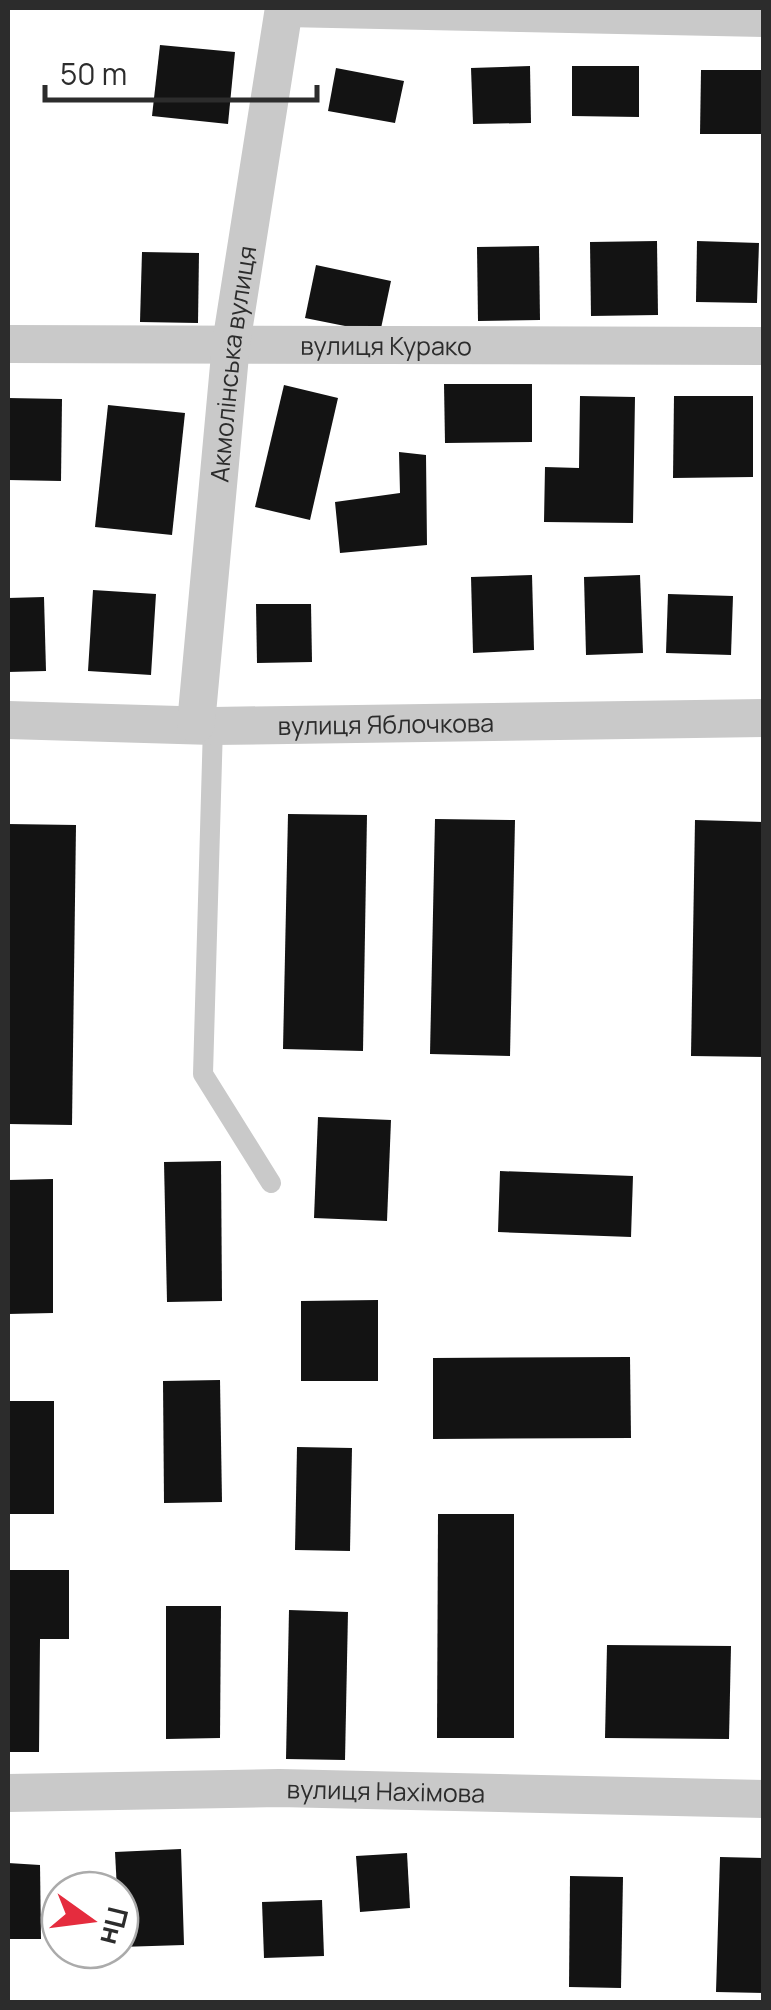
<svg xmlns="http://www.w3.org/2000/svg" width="771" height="2010" viewBox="0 0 771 2010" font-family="Manrope,sans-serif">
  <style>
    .building { fill: #131313 }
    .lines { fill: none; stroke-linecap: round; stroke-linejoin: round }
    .service { stroke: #c9c9c9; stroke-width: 20 }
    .minor { stroke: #c9c9c9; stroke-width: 38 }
    .labels { text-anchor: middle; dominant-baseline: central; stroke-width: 10; stroke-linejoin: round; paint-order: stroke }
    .street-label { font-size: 25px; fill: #2c2c2c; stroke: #fff }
  </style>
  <rect width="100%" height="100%" fill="#fff"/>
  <g class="building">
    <polygon points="160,45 235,52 228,124 152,116"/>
    <polygon points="530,66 531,123 473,124 471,68"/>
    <polygon points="572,66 639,66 639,117 572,116"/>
    <polygon points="336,68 404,81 395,123 328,111"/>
    <polygon points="701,70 762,70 762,134 700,134"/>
    <polygon points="657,241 658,315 591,316 590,242"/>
    <polygon points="697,241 759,243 757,303 696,302"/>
    <polygon points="539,246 540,320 478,321 477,247"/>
    <polygon points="142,252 199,253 198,323 140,322"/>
    <polygon points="316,265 391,281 380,333 305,318"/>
    <polygon points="444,384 532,384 532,442 445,443"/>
    <polygon points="284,385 338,398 310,520 255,507"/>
    <polygon points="580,396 635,397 633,523 544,522 545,467 579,468"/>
    <polygon points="674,396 753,396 753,477 673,478"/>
    <polygon points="8,398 62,399 61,481 8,480"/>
    <polygon points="108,405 185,413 172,535 95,527"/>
    <polygon points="399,452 426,455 427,545 340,553 335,502 400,493"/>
    <polygon points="532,575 534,650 473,653 471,577"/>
    <polygon points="640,575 643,653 586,655 584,577"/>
    <polygon points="93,590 156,594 151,675 88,671"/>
    <polygon points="668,594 733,596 731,655 666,653"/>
    <polygon points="44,597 46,671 8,672 8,598"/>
    <polygon points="256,604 311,604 312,662 257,663"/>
    <polygon points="288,814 367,815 363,1051 283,1049"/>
    <polygon points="435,819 515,820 510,1056 430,1054"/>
    <polygon points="695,820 764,822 764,1057 691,1056"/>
    <polygon points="8,824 76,825 72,1125 8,1124"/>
    <polygon points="318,1117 391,1120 387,1221 314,1218"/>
    <polygon points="221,1161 222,1301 167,1302 164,1162"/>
    <polygon points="500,1171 633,1176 631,1237 498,1232"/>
    <polygon points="53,1179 53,1313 8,1314 8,1180"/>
    <polygon points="378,1300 378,1381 301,1381 301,1301"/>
    <polygon points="630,1357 631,1438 433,1439 433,1358"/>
    <polygon points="220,1380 222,1502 164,1503 163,1381"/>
    <rect x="8" y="1401" width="46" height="113"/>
    <polygon points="297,1447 352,1448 350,1551 295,1550"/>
    <polygon points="438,1514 514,1514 514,1738 437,1738"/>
    <polygon points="8,1570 69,1570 69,1639 40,1639 39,1752 8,1752"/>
    <polygon points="166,1606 221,1606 220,1738 166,1739"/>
    <polygon points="289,1610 348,1612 345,1760 286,1759"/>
    <polygon points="607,1645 731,1646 729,1739 605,1738"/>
    <polygon points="181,1849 184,1945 120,1947 115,1852"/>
    <polygon points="407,1853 410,1908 360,1912 356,1856"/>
    <polygon points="720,1857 764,1858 764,1993 716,1992"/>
    <polygon points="8,1863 40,1865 41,1939 8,1939"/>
    <polygon points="570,1876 623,1877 621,1988 569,1987"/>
    <polygon points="322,1900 324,1956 264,1958 262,1902"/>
  </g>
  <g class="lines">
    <polyline class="service" points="213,726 203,1074 271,1183"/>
    <g class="minor">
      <polyline points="285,8 764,18"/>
      <path id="s1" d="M8,344L764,346"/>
      <path id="s2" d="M8,720L213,726L764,718"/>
      <path id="s3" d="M196,724L231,344L284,8"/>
      <path id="s4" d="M8,1793L279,1788L764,1799"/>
    </g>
  </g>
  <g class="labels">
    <g class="street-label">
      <text stroke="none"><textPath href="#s1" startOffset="378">вулиця Курако</textPath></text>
      <text stroke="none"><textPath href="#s3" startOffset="362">Акмолінська вулиця</textPath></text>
      <text stroke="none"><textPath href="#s2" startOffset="378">вулиця Яблочкова</textPath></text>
      <text stroke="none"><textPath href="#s4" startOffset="378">вулиця Нахімова</textPath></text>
    </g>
  </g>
  <rect width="771" height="2010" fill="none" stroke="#2c2c2c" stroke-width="20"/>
  <g transform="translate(90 1920) rotate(104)"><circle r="48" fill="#ffffff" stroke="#ababab" stroke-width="2.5"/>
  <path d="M0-8L18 38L0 25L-18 38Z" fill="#e52c3e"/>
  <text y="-15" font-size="28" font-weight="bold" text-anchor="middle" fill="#2c2c2c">Пн</text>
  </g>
  <path d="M45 85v15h272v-15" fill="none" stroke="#2c2c2c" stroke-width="5"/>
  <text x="60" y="85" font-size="30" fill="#2c2c2c" stroke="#ffffff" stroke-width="8" paint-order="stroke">50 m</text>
</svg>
